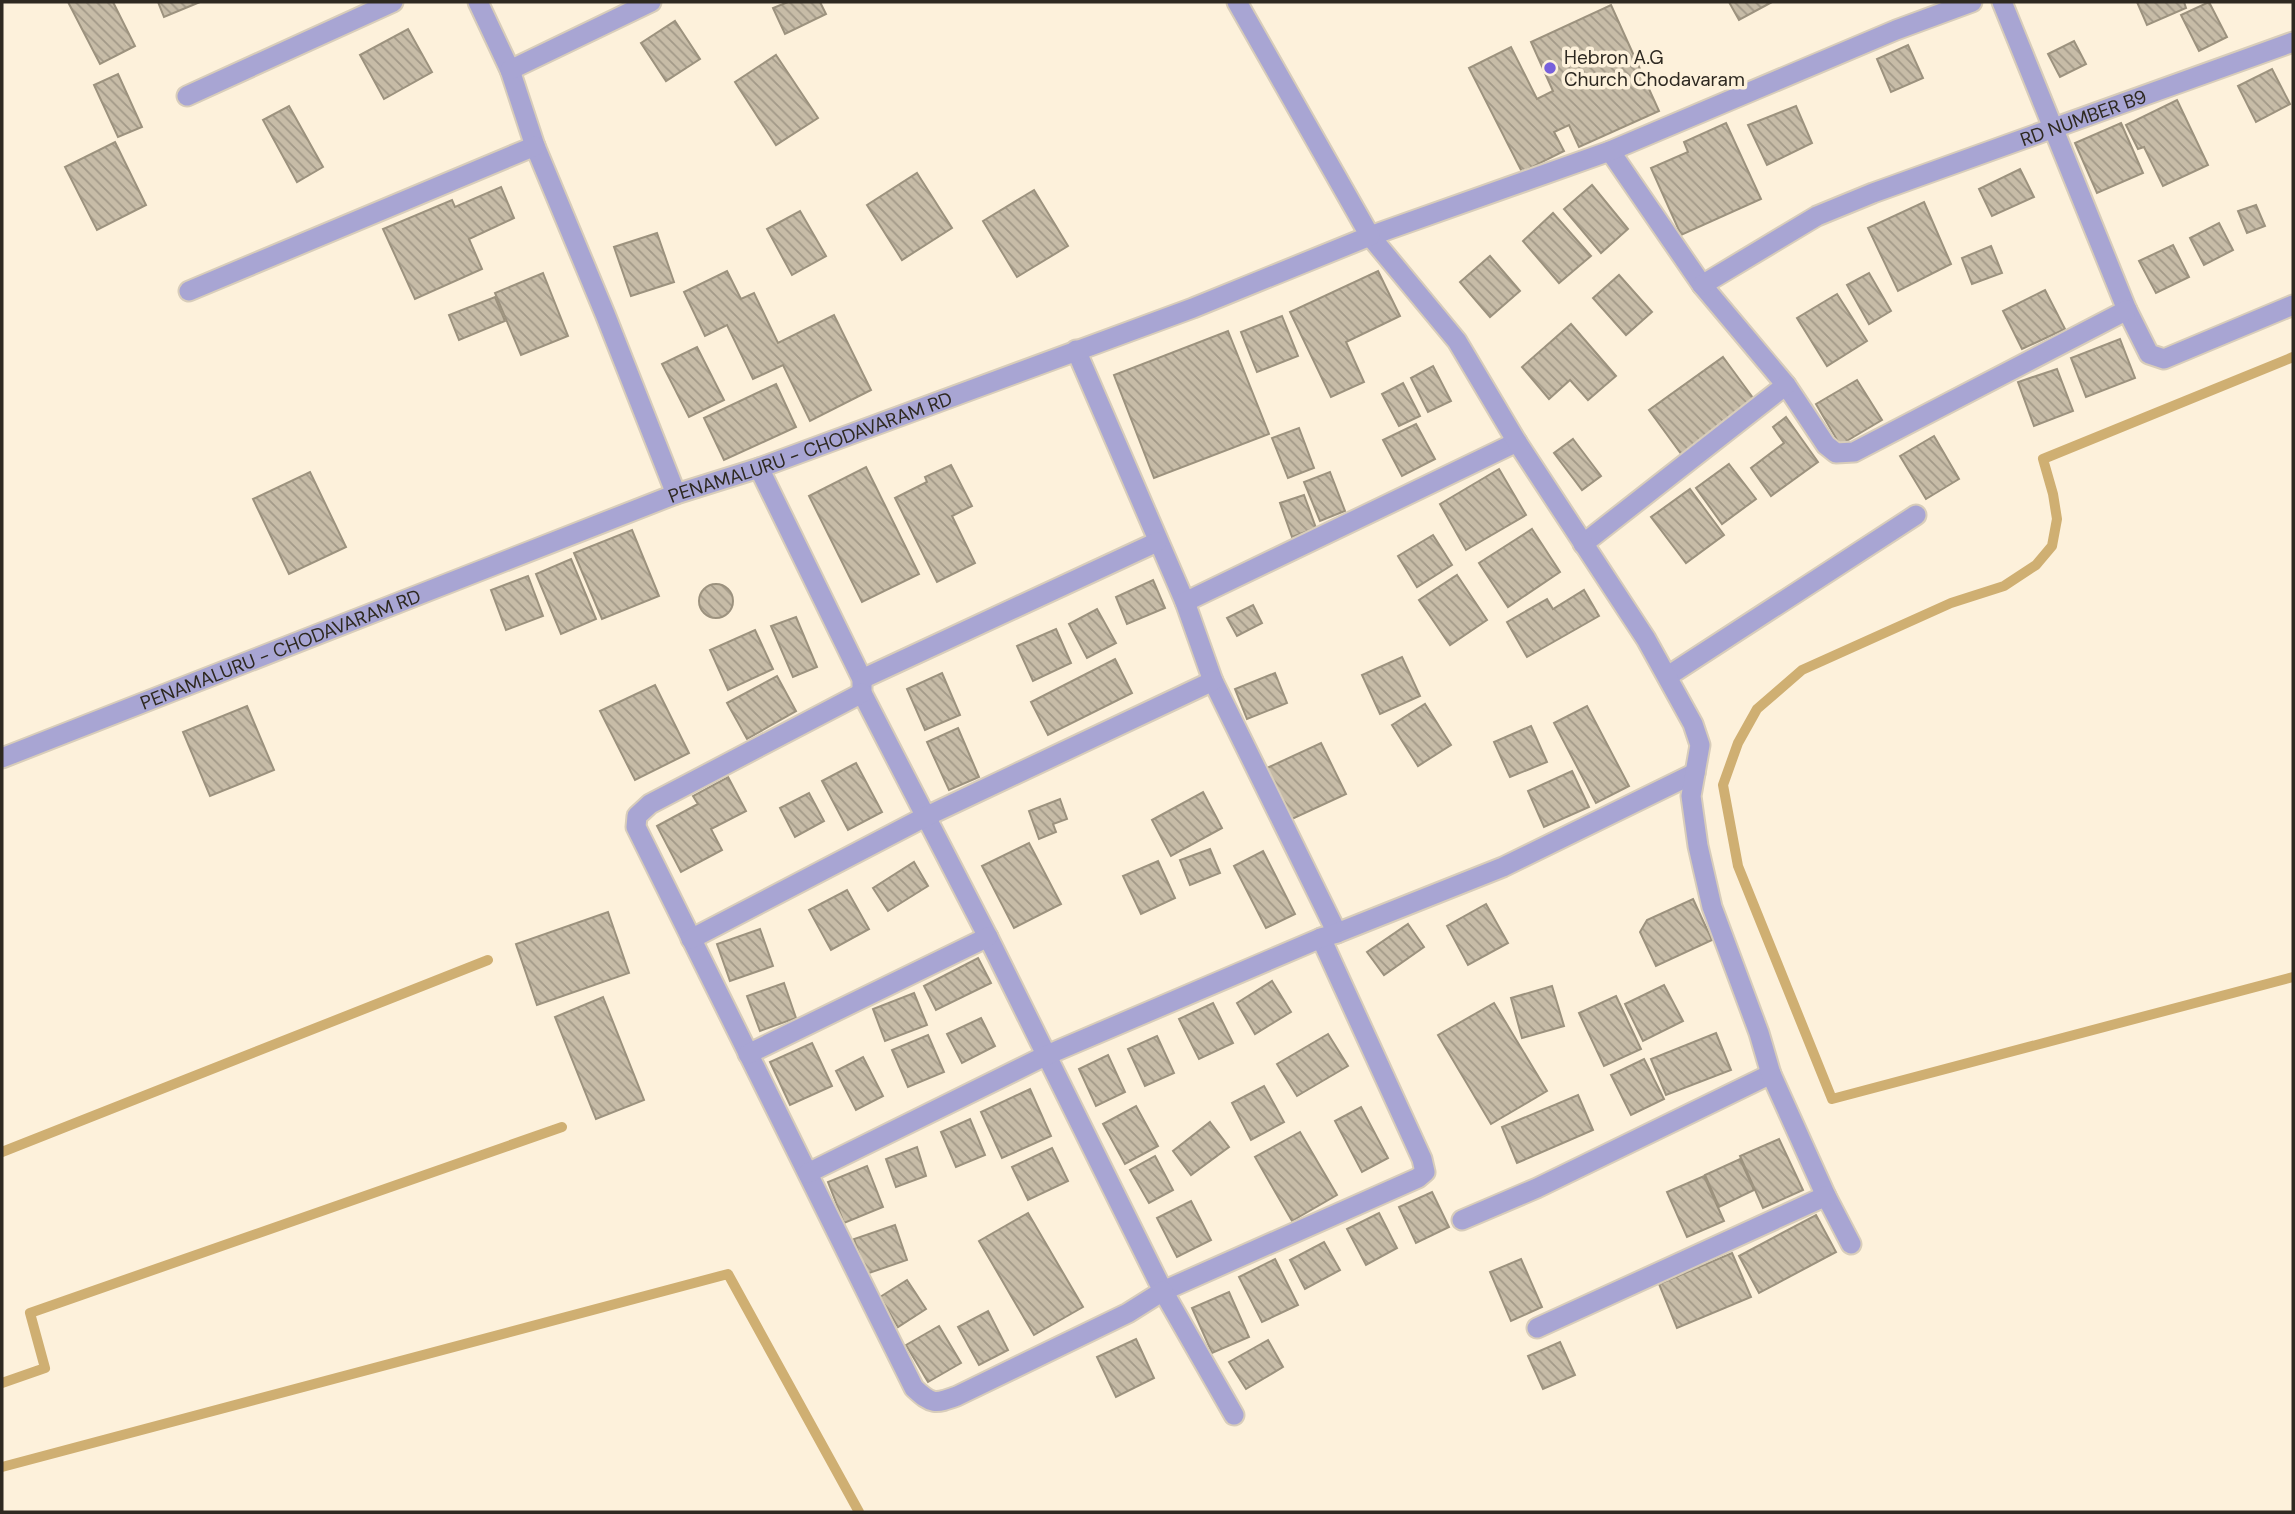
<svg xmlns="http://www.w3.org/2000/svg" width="2295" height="1514" viewBox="0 0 2295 1514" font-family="'DM Sans',sans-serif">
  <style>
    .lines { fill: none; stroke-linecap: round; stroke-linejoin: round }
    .stream { stroke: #cfaf72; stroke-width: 10 }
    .building { fill: url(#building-back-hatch); stroke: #9c927e; stroke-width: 2 }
    .minor-casing { stroke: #d8cdba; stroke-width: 23 }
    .tertiary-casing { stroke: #d8cdba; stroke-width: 23 }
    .minor { stroke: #a8a5d3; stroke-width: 19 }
    .tertiary { stroke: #a8a5d3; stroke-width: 19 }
    .poi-dot { fill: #7760db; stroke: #fdf1db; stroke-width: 2.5 }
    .labels { text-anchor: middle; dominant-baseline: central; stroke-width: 7; stroke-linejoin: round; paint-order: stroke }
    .poi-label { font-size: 19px; fill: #2e2921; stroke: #fdf1db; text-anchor: start }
    .street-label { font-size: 19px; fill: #2e2921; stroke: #fdf1db }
  </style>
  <defs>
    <pattern id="building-back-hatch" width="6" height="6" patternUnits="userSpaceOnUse" patternTransform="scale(1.75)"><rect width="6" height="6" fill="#c7bca7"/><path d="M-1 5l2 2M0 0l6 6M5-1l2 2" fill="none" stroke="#a29988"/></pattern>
  </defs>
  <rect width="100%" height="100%" fill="#fdf1db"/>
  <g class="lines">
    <g class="stream">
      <polyline points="2293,357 2043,459 2053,494 2057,519 2052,546 2036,565 2004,586 1951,603 1802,670 1757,709 1738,743 1723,785 1738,866 1832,1099 2293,977"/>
      <polyline points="2,1152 488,960"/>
      <polyline points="2,1383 45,1368 30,1313 562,1127"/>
      <polyline points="2,1467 728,1274 859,1512"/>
    </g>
  </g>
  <g class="building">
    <polygon points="68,2 113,2 135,46 100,64"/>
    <polygon points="158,2 200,2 164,17"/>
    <polygon points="788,2 820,2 826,14 785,34 773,8"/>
    <polygon points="1729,2 1772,2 1739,20"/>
    <polygon points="2137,2 2184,2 2186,8 2147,25"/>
    <polygon points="2209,2 2227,37 2199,51 2181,15"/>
    <polygon points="1611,5 1659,111 1579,147 1569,125 1554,132 1564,151 1522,172 1469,68 1511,47 1537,99 1553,91 1531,42"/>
    <polygon points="675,21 700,59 666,81 641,43"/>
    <polygon points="408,29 432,72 384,99 360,55"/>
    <polygon points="2074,41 2086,64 2060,77 2048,54"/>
    <polygon points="1908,45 1923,78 1891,92 1877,59"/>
    <polygon points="776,55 818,118 776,145 735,82"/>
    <polygon points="2272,69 2290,104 2256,122 2238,86"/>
    <polygon points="118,74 142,127 118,137 94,85"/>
    <polygon points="2177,100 2208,165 2163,186 2144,147 2138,149 2126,125"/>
    <polygon points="289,106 323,167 297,182 263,120"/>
    <polygon points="1796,106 1812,143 1767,165 1748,125"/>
    <polygon points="1726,123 1761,199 1681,235 1651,168 1688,152 1684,142"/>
    <polygon points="2121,123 2143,173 2097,193 2075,143"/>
    <polygon points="115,142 146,205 97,230 65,167"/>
    <polygon points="2020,169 2034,197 1992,216 1979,189"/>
    <polygon points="917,173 952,228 902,260 867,205"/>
    <polygon points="1592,185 1628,229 1601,253 1564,209"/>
    <polygon points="501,187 514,218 469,239 482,269 415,299 383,229 452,200 455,207"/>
    <polygon points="1034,190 1068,246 1017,277 983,221"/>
    <polygon points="1924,202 1951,264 1898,291 1868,228"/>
    <polygon points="2256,205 2265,226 2247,233 2238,211"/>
    <polygon points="800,211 826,256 792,275 767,229"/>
    <polygon points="1553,213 1591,256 1559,283 1523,241"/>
    <polygon points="2219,223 2233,250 2204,265 2190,238"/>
    <polygon points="657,233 674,282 631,296 614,247"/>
    <polygon points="2173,245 2189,277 2156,293 2139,261"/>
    <polygon points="1991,246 2002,273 1972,284 1962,258"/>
    <polygon points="1490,256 1520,291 1490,317 1460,282"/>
    <polygon points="727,271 741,299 754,293 778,343 834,315 871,390 810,421 783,365 753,379 727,325 705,336 684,292"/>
    <polygon points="1378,271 1400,316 1346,342 1364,382 1331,397 1290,312"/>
    <polygon points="543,273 568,336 521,355 495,293"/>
    <polygon points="1869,273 1891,311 1869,324 1847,285"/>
    <polygon points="1619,275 1652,312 1626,335 1593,298"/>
    <polygon points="2045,290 2065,329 2022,349 2003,311"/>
    <polygon points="1837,294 1867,341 1827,366 1797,318"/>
    <polygon points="495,297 505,321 459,340 449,315"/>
    <polygon points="1282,316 1298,356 1257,372 1241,332"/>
    <polygon points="1571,324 1616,376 1588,400 1570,380 1549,399 1522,367"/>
    <polygon points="1228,331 1269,434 1154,478 1114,375"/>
    <polygon points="2120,339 2135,378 2086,397 2071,358"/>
    <polygon points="697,347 724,400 689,417 662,364"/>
    <polygon points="1723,357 1756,402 1682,455 1649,410"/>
    <polygon points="1433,366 1451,401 1428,412 1411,378"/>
    <polygon points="2057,369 2073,411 2034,426 2018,382"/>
    <polygon points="1857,380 1882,420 1840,445 1816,404"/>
    <polygon points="1403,383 1420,416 1399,426 1382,394"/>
    <polygon points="776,384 796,427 724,460 704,418"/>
    <polygon points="1786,417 1818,462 1771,496 1751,468 1784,443 1773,427"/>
    <polygon points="1416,424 1435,459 1402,476 1383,440"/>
    <polygon points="1299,428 1314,468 1288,478 1272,438"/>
    <polygon points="1934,436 1959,479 1926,499 1900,456"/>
    <polygon points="1573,439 1601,476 1582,490 1554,453"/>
    <polygon points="1729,464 1756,499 1722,524 1696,488"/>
    <polygon points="951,465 972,506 952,516 975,563 937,582 895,498 927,482 925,477"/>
    <polygon points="866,467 919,574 862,602 809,496"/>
    <polygon points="1499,469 1526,515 1466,550 1440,504"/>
    <polygon points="310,472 346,547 289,574 253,499"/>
    <polygon points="1330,472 1345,511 1320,521 1304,482"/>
    <polygon points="1690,489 1724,535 1686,563 1651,517"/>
    <polygon points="1304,495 1316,528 1292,537 1280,503"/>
    <polygon points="1532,529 1560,572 1508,607 1479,563"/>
    <polygon points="632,530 659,596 602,619 574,553"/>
    <polygon points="1433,535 1452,565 1417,587 1398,556"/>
    <polygon points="571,559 596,619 561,634 536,574"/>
    <polygon points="1457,575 1487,620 1450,645 1419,600"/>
    <polygon points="528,576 543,616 506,630 491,590"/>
    <polygon points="1153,580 1165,608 1127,624 1116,597"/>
    <circle cx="716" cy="601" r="17"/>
    <polygon points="1584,590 1599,616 1527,657 1507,622 1547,599 1553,609"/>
    <polygon points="1253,605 1262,623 1237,636 1227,618"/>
    <polygon points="1097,609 1116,643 1087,658 1069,624"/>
    <polygon points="796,617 817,667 793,677 771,626"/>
    <polygon points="1056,629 1071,663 1033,681 1017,646"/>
    <polygon points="755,630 773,669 728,690 710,650"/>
    <polygon points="1402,657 1420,696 1380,714 1362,675"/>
    <polygon points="1115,659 1132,693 1048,735 1031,702"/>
    <polygon points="942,673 960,715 925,730 907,689"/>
    <polygon points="1275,673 1287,703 1247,719 1235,689"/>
    <polygon points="777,676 796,711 747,739 727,703"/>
    <polygon points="655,685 689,753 635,780 600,711"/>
    <polygon points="1425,704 1451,745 1418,766 1392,725"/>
    <polygon points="247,706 274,770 210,796 183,732"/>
    <polygon points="1587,706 1629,786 1596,803 1554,723"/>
    <polygon points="1531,726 1547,762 1510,777 1494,742"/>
    <polygon points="958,728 979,777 949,790 927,742"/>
    <polygon points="1321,743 1346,794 1292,819 1267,768"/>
    <polygon points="856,763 882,812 848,830 822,781"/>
    <polygon points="1572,771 1589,807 1544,827 1528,791"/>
    <polygon points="728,777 746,811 711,829 722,850 681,872 657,826 698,804 693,796"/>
    <polygon points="1203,792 1222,828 1171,856 1152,820"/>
    <polygon points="809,793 824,821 795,837 780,808"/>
    <polygon points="1060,799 1067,819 1053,824 1056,832 1039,839 1029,811"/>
    <polygon points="1029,843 1061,904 1014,928 982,866"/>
    <polygon points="1210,849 1220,873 1190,885 1180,860"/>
    <polygon points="1263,851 1295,914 1266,928 1234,866"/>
    <polygon points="1158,861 1175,898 1141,914 1123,876"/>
    <polygon points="914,862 928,886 888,911 873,888"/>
    <polygon points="847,890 869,929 831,950 809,910"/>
    <polygon points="1693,899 1712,940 1656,966 1640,932 1647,920"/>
    <polygon points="1486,904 1508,943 1468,965 1447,926"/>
    <polygon points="608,912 629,973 537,1005 516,944"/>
    <polygon points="1408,924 1424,947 1384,975 1367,952"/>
    <polygon points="760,929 773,966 730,981 717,944"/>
    <polygon points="978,958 991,983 936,1010 924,986"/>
    <polygon points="1272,981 1291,1012 1255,1034 1237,1003"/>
    <polygon points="784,983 796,1018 760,1031 747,996"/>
    <polygon points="1664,985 1683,1021 1643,1041 1625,1004"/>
    <polygon points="1552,986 1564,1026 1522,1038 1511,998"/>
    <polygon points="914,993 927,1025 885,1041 873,1009"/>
    <polygon points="1616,996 1641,1049 1604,1066 1579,1013"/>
    <polygon points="603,997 644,1100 596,1119 555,1017"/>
    <polygon points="1213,1003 1233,1043 1199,1059 1179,1019"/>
    <polygon points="1494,1003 1547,1091 1491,1124 1438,1035"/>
    <polygon points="981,1018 995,1046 962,1063 947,1034"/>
    <polygon points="1716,1033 1731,1070 1666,1095 1651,1059"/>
    <polygon points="1328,1034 1348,1066 1297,1096 1277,1064"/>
    <polygon points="928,1035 944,1072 908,1087 892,1050"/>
    <polygon points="1157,1036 1174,1073 1145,1086 1128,1049"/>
    <polygon points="812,1043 832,1086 790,1105 770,1062"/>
    <polygon points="1108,1055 1125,1092 1096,1106 1079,1069"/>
    <polygon points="863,1057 883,1096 856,1110 836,1071"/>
    <polygon points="1644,1059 1664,1099 1631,1115 1611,1075"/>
    <polygon points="1264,1086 1284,1122 1251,1140 1232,1103"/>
    <polygon points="1030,1089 1051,1136 1002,1158 981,1112"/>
    <polygon points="1578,1095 1593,1130 1517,1163 1502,1127"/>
    <polygon points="1136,1106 1158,1146 1125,1164 1103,1124"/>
    <polygon points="1361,1107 1388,1158 1362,1172 1335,1121"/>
    <polygon points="970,1119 985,1155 956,1167 941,1132"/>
    <polygon points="1210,1122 1229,1147 1191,1175 1173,1151"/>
    <polygon points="1300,1132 1337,1195 1292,1221 1255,1157"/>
    <polygon points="1779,1139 1803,1190 1763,1208 1740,1156"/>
    <polygon points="917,1147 926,1176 896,1187 886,1159"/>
    <polygon points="1052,1148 1068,1181 1028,1200 1012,1167"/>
    <polygon points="1155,1156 1173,1190 1149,1203 1130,1170"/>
    <polygon points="1740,1159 1754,1190 1719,1207 1705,1175"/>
    <polygon points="867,1166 883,1207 844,1223 828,1182"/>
    <polygon points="1704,1176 1724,1221 1687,1237 1667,1192"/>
    <polygon points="1432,1192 1449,1227 1416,1243 1399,1207"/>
    <polygon points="1191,1201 1211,1240 1177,1257 1157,1218"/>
    <polygon points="1028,1213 1083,1307 1034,1335 979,1241"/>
    <polygon points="1379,1213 1397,1248 1366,1265 1347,1229"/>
    <polygon points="1816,1215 1836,1252 1759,1293 1739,1256"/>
    <polygon points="895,1225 907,1260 866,1274 854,1239"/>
    <polygon points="1324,1242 1340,1270 1305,1289 1290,1260"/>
    <polygon points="1732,1253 1751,1297 1677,1328 1659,1284"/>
    <polygon points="1275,1259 1298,1305 1262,1322 1239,1277"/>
    <polygon points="1521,1259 1542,1307 1511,1321 1490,1272"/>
    <polygon points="907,1280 926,1309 898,1327 880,1297"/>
    <polygon points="1229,1292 1249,1337 1212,1353 1192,1308"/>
    <polygon points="988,1311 1008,1350 979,1365 958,1327"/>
    <polygon points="939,1326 961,1363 928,1382 906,1345"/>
    <polygon points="1136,1339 1154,1378 1116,1397 1097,1357"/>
    <polygon points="1268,1340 1283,1367 1246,1389 1229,1362"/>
    <polygon points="1560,1342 1575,1375 1543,1389 1528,1356"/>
  </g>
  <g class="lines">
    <defs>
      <g id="minor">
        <polyline points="478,2 510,70 535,146 605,314 676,494"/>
        <polyline points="2002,2 2127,310 2149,354 2164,359 2293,305"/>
        <polyline points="510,70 651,2"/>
        <polyline points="187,96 393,2"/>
        <polyline points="1610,151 1702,285 1786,385 1826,445 1836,453 1854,452 2127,310"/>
        <path id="s1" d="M1702,285L1817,216L1873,193L2293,42"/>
        <polyline points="189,291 535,146"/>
        <polyline points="1076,350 1185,602 1213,681 1337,933"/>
        <polyline points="759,468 862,679 862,693 988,937 1163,1291 1418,1178 1425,1172 1422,1159 1321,938"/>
        <polyline points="1583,544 1786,385"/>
        <polyline points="1185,602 1517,442"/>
        <polyline points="1668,676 1916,515"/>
        <polyline points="862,679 1157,542"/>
        <path d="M862,693L650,804L637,816L636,827L914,1388C932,1405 935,1404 957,1396L1128,1313L1163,1291L1234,1415"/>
        <polyline points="691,939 925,817 1213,681"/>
        <polyline points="748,1054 988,937"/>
        <polyline points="808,1173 1047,1055 1321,938 1337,933 1503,867 1695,773"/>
        <polyline points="1462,1220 1537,1188 1771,1074"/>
        <polyline points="1851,1244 1826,1196 1771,1074 1759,1033 1712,907 1698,846 1691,796 1700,745 1693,724 1646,639 1517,442 1457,341 1370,236 1610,151 1896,30 1972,2"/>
        <polyline points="1537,1328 1826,1196"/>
      </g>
      <g id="tertiary">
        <path id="s2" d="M2,758L676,494L759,468L1193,308L1370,236L1237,2"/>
      </g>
    </defs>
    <use href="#minor" class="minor-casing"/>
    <use href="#tertiary" class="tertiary-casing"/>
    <use href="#minor" class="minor"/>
    <use href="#tertiary" class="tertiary"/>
  </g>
  <circle class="poi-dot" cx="1550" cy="68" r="7"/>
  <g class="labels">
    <g class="poi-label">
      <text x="1564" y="57">Hebron A.G<tspan x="1564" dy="22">Church Chodavaram</tspan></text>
    </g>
    <g class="street-label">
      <text stroke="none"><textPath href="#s1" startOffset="418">RD NUMBER B9</textPath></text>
      <text stroke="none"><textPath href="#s2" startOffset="866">PENAMALURU - CHODAVARAM RD</textPath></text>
      <text stroke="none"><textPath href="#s2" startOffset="299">PENAMALURU - CHODAVARAM RD</textPath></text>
    </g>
  </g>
  <rect width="2295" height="1514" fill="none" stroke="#2e2921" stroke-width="7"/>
</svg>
